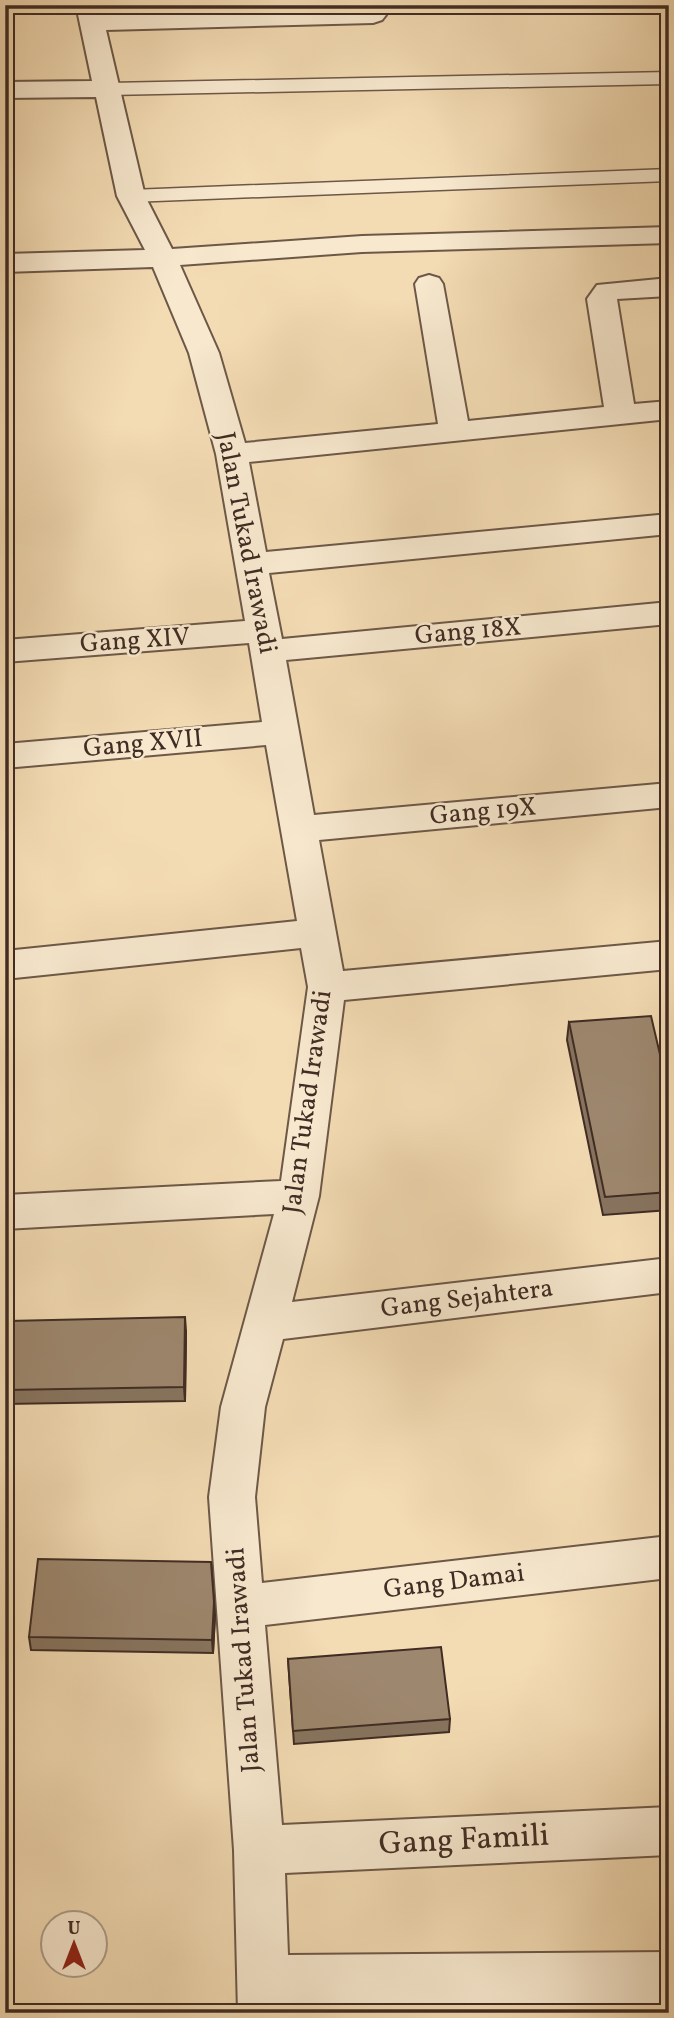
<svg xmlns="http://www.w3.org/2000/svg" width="674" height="2018" viewBox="0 0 674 2018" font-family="Vollkorn,serif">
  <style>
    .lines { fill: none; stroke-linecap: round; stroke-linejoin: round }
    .river { fill: #b6a082; fill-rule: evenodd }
    .lane-casing { stroke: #6d5848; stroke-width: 3 }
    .street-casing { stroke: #6d5848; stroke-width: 4 }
    .lane { fill: #f7e8ce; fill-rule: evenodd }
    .street { fill: #f7e8ce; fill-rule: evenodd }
    .wall { fill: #87745f; stroke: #402c24; stroke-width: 2 }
    .shaded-wall { fill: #6e5e4d; stroke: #402c24; stroke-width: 2 }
    .building { fill: #9d876e; stroke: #402c24; stroke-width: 2 }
    .labels { text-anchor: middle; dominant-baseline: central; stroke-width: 5; stroke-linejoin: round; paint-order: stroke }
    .street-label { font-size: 26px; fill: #402c24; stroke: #f7e8ce }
    .near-street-label { font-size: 32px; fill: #402c24; stroke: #f7e8ce }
  </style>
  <rect width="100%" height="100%" fill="#f3dbb3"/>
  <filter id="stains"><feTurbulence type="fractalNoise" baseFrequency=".00286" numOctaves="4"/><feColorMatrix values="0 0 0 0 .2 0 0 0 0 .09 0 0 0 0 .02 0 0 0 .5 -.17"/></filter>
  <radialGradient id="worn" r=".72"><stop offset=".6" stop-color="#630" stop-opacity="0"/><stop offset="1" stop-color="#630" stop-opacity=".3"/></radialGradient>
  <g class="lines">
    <path class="river" d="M119,5H207L198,19C173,25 153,25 128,19Z"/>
    <defs>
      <g id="lane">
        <polygon points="669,72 669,84 109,95 102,93 99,89 102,85 109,83"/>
        <polygon points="669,169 669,181 131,202 123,201 120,196 123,191 131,190"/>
      </g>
      <polygon id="street" points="76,5 101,5 103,15 373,7 382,10 386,15 382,20 373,23 106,30 145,196 172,249 362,236 669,227 669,243 362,252 180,265 219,353 245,443 438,424 415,284 419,278 429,275 439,278 443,284 468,421 604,407 587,299 597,285 669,278 669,296 617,299 634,404 669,401 669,419 249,462 266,552 669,514 669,534 269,573 282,639 669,602 669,624 286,660 314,815 669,783 669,807 319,840 343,971 669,941 669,969 344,1000 319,1196 292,1302 669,1258 669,1292 283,1339 265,1407 255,1497 262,1583 669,1536 669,1578 265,1625 282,1825 669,1807 669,1855 285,1873 288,1955 669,1952 669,2004 290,2007 290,2013 238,2013 234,1850 209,1497 221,1407 274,1214 5,1229 5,1195 281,1181 308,987 301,948 5,979 5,951 297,921 266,745 5,768 5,744 262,722 249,643 5,662 5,640 245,621 216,454 189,353 153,267 5,272 5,254 145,250 117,196 96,97 5,98 5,82 92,81"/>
    </defs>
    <use href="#lane" class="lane-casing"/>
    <use href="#street" class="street-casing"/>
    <use href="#lane" class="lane"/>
    <use href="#street" class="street"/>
  </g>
  <g class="wall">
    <polygon points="569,1022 669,1093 669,1210 603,1215 567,1040"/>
    <polygon points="186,1331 185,1401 5,1404 5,1356"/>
    <polygon points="215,1615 213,1653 31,1650 29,1637"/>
    <polygon points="288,1659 450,1719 449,1732 294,1744"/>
  </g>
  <g class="shaded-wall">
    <polygon points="185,1317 186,1331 185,1401 184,1387"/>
    <polygon points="211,1562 215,1615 213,1653 212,1640"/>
  </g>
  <g class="building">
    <polygon points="651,1016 669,1093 669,1192 605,1197 569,1022"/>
    <polygon points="185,1317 184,1387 5,1390 5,1356 8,1321"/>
    <polygon points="38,1559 211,1562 214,1602 212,1640 29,1637"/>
    <polygon points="441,1647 450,1719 293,1731 288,1659"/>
  </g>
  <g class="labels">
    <g class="street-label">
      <text transform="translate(246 543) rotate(79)">Jalan Tukad Irawadi</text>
      <text transform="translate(468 632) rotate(-5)">Gang 18X</text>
      <text transform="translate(135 641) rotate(-4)">Gang XIV</text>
      <text transform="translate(143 744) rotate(-5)">Gang XVII</text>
      <text transform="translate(483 812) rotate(-5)">Gang 19X</text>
      <text transform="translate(308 1102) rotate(-82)">Jalan Tukad Irawadi</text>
      <text transform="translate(467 1299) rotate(-7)">Gang Sejahtera</text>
      <text transform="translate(454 1582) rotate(-7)">Gang Damai</text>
      <text transform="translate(244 1660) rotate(-94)">Jalan Tukad Irawadi</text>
    </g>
    <g class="near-street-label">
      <text transform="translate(464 1841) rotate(-3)">Gang Famili</text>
    </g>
  </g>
  <rect width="674" height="2018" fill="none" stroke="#f3dbb3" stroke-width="28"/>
  <rect x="7" y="7" width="660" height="2004" fill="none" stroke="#402c24" stroke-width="3.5"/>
  <rect x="14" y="14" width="646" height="1990" fill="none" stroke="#402c24" stroke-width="2"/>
  <g transform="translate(74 1944)"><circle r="33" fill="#f7e8ce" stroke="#ae9d8a" stroke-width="2"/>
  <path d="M0-5L12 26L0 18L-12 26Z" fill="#8f2418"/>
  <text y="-10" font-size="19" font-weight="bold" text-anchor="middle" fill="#402c24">U</text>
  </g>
  <rect width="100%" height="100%" filter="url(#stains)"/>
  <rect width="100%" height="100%" fill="url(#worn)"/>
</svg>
